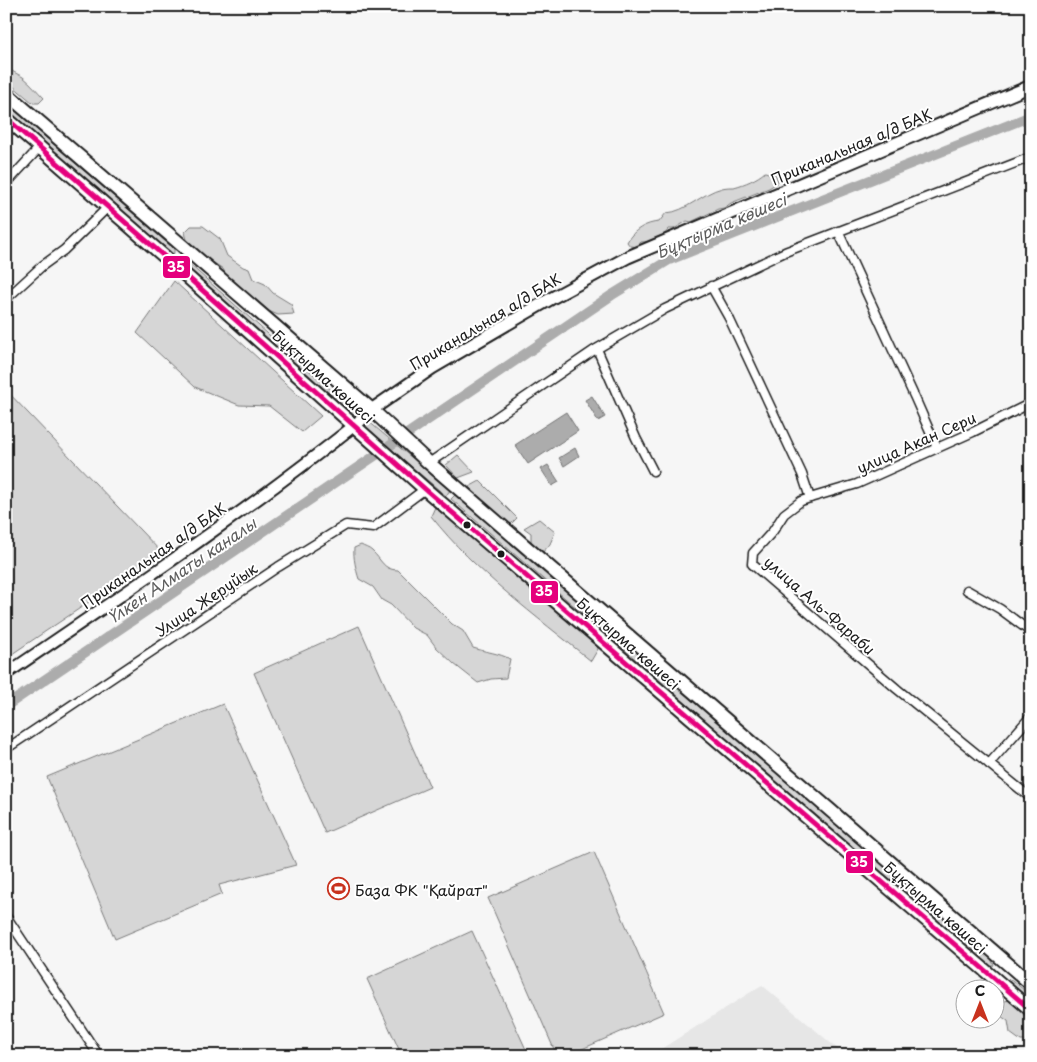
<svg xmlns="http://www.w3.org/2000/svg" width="1037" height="1062" viewBox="0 0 1037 1062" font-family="'Playpen Sans',sans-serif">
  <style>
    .built { fill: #e6e6e6 }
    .green { fill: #d6d6d6; stroke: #797979 }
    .water { fill: #acacac; stroke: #727272 }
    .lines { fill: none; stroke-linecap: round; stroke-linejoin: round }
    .canal { stroke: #acacac; stroke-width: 10 }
    .minor-casing { stroke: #1c1c1c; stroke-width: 11 }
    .tertiary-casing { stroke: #1c1c1c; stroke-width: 14 }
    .secondary-casing { stroke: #1c1c1c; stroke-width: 15 }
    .primary-casing { stroke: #1c1c1c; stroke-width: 16 }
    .minor { stroke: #fff; stroke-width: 8 }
    .tertiary { stroke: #fff; stroke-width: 10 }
    .secondary { stroke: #fff; stroke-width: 11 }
    .primary { stroke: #fff; stroke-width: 12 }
    .bus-1-casing { stroke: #fff; stroke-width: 9 }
    .bus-1 { stroke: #e5007d; stroke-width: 5 }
    .bus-dot { fill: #1c1c1c; stroke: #fff; stroke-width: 2 }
    .labels { text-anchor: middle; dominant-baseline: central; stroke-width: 4; stroke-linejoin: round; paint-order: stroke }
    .street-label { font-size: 15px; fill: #1c1c1c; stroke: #fff }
    .poi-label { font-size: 15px; fill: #1c1c1c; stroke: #fff; text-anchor: start }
    .water-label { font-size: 16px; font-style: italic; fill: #5d5d5d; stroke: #fff }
    .line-badge { stroke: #fff; stroke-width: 2 }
    .badge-label { font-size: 14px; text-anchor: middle; font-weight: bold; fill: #fff }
  </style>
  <rect width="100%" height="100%" fill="#f6f6f6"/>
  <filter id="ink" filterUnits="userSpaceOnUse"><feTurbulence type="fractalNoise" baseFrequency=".02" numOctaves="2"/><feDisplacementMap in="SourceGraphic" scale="10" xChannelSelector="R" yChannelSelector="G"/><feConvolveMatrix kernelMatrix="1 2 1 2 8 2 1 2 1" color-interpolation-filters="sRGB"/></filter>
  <g filter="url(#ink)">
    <polygon class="built" points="762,985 846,1056 650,1056"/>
    <g class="green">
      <path d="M6,66C12,72 16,73 23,77C31,83 37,91 44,98L39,103H33L6,80Z"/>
      <polygon points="6,103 174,249 174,253 171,254 167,251 6,112"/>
      <path d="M765,172L776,175L778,182L769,188L731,203L724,208L718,209L691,222L687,221L674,229H669C663,238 651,242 641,242L637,247L630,246L627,242C633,230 646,223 659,222L666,213C686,212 702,193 722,188C726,187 730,187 734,187C745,184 757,179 765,172Z"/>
      <polygon points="191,226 203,226 220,239 227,256 243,267 249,269 253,279 265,284 273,293 291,304 294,314 278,315 261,308 227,277 223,269 205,257 187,240 185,232"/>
      <polygon points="189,264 329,388 450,490 446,496 324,392 190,270 187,265"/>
      <polygon points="174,281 321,416 302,432 269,406 239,405 195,387 137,333"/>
      <polygon points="6,390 162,553 6,658"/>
      <polygon points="458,455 474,472 458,478 446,465"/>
      <polygon points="480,481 517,518 509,526 469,487"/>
      <polygon points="455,495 991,959 994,965 991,967 987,965 451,499"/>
      <path d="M435,507L445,509L595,639L598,649L591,661C535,615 476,573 431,516Z"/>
      <polygon points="539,519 555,532 550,544 542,553 531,542 531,533 524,528"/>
      <path d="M361,545C364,547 369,548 372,551C382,560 383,570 398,570L452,624L463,631L473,648C486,652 499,653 510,659L506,678L491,679L478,683L454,664L436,647L427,635L413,628L391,605L382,600L373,587L359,579C356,570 353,557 354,548Z"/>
      <polygon points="359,626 430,787 325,833 254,673"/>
      <polygon points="223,704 296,865 219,885 222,894 115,939 47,777"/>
      <polygon points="594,852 664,1013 566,1056 557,1056 488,898"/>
      <polygon points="472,931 529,1056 402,1056 367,979"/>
      <polygon points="1008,979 1012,980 1031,996 1031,1003 1008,982"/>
      <path d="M1011,1000C1022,1013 1037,1024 1027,1041H1021L1010,1033L1008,1021L998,1014V1002Z"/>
    </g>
    <g class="water">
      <polygon points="592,396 605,417 598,421 585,400"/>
      <polygon points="566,412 578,431 528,464 515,445"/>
      <polygon points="575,448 579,456 564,466 559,458"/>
      <polygon points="548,465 559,482 552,486 541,469"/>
    </g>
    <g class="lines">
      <polyline class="canal" points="6,706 612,295 669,260 1031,116"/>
      <defs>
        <g id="minor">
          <polyline points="6,184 40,147"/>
          <polyline points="838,231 915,398 937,448"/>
          <polyline points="711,286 729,318 802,474 810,498 801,501 784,514 773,531 753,553 752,564 897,689 1031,798"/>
          <polyline points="6,299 42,266 64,250 108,207"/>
          <polyline points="597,349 636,438 653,471"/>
          <polyline points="429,463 593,351 665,309 785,252 1031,157"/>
          <polyline points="810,498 857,484 973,432 1031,403"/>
          <polyline points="967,590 1000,609 1031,632"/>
          <polyline points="6,749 278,567 346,525 373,528 425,489"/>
          <polyline points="989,764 1031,716"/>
          <polyline points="6,916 99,1056"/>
        </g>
        <path id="tertiary" d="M6,674C125,593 243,514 355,425"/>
        <polyline id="secondary" points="355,425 377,406 432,368 552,298 628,257 1031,86"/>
        <g id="primary">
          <polyline points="6,93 372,410 429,463 1031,984"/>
          <polyline points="6,118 173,264 425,489 1031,1010"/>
        </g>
      </defs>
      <use href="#minor" class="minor-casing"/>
      <use href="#tertiary" class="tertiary-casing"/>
      <use href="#secondary" class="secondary-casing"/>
      <use href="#primary" class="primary-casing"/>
      <use href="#minor" class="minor"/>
      <use href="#tertiary" class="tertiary"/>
      <use href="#secondary" class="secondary"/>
      <use href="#primary" class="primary"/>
      <defs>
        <polyline id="bus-1" points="6,118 173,264 425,489 1031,1010"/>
      </defs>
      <use href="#bus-1" class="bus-1-casing"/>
      <use href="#bus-1" class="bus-1"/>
    </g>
  </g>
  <defs>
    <symbol id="stadium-ring" viewBox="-11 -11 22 22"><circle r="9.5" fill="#fff" stroke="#c8321e" stroke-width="1.5"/><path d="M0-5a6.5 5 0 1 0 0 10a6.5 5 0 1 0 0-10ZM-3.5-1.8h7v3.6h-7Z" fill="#c8321e"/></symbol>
  </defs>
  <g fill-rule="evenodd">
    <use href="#stadium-ring" x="326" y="876" width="25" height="25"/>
  </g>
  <g class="bus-dot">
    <circle cx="467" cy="525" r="4.5"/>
    <circle cx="501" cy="554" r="4.5"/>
  </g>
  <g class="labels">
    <g class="street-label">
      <text transform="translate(851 146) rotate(-23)">Приканальная а/д БАК</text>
      <text transform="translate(485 321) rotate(-31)">Приканальная а/д БАК</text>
      <text transform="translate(324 376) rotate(42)">Бұқтырма көшесі</text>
      <text transform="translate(916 442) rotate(-24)">улица Акан Сери</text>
      <text transform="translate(153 555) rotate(-35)">Приканальная а/д БАК</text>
      <text transform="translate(206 599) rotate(-34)">Улица Жеруйык</text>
      <text transform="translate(820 605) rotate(41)">улица Аль-Фараби</text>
      <text transform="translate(629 643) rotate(41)">Бұқтырма көшесі</text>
      <text transform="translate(936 907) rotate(41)">Бұқтырма көшесі</text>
    </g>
    <g class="poi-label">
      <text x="355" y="889">База ФК "Қайрат"</text>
    </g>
    <g class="water-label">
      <text transform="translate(721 225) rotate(-23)">Бұқтырма көшесі</text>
      <text transform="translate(181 570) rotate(-34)">Үлкен Алматы каналы</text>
    </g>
  </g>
  <g class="line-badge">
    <rect x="162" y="255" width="29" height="24" rx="5" fill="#e5007d"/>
    <rect x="530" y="580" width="29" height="24" rx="5" fill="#e5007d"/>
    <rect x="845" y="850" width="29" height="24" rx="5" fill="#e5007d"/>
  </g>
  <g class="badge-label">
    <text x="176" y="272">35</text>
    <text x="544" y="596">35</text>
    <text x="859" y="867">35</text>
  </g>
  <rect width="1037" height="1062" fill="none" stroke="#fff" stroke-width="25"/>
  <rect x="12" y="12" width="1012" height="1037" fill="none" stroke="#1c1c1c" stroke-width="2" filter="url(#ink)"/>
  <g transform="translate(980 1004)"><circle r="24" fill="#ffffff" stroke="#a4a4a4"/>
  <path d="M0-4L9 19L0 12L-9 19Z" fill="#c8321e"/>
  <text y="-8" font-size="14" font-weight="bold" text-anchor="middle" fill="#1c1c1c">С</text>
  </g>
</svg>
